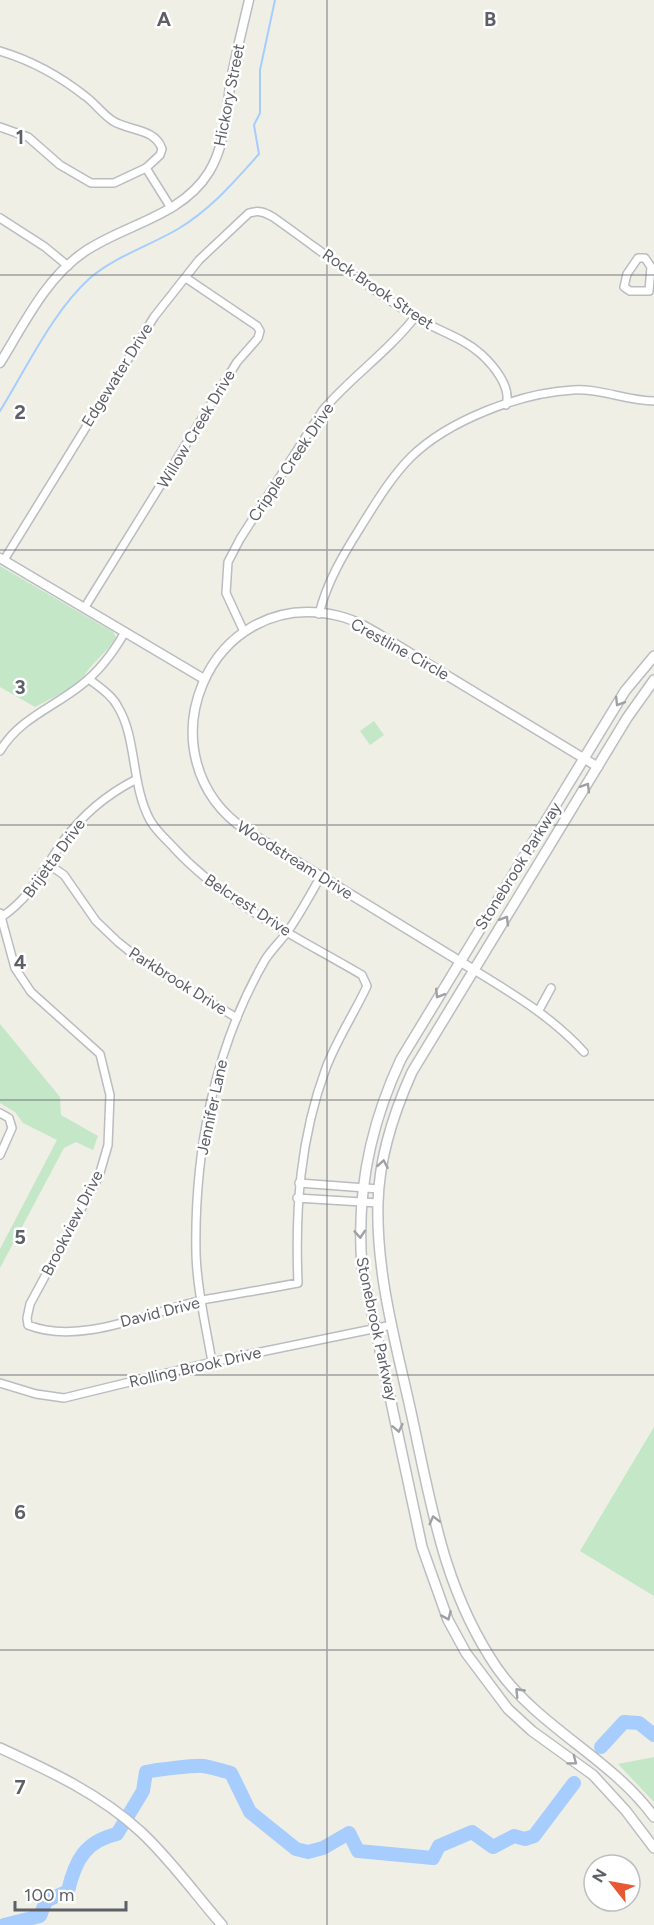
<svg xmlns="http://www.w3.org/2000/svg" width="654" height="1925" viewBox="0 0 654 1925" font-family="Figtree,sans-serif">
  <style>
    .green { fill: #c3e7c7 }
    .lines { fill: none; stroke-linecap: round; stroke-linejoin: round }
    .stream { stroke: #a7cdfe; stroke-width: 2 }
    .river { stroke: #a7cdfe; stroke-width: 14 }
    .minor-casing { stroke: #babcc1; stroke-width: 10 }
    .tertiary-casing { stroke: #babcc1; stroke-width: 11 }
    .secondary-casing { stroke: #bbbdc3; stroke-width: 12 }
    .minor { stroke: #fff; stroke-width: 7 }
    .tertiary { stroke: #fff; stroke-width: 8 }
    .secondary { stroke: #fff; stroke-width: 9 }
    .oneway { stroke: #9ea0a3 }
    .grid { fill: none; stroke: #5d6066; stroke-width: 1.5; stroke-opacity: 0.55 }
    .labels { text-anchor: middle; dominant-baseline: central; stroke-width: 5; stroke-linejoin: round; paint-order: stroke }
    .street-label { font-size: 16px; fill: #5d6066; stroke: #fff }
    .grid-label { font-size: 20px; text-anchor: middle; font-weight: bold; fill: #5d6066; stroke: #fff; stroke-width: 5; stroke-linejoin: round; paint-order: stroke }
  </style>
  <rect width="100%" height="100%" fill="#efefe6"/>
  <g class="green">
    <path d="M0,566L113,632L116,637C107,654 87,665 81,683L35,707L0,687Z"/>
    <polygon points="374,721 384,735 370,745 360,731"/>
    <polygon points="0,1024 60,1097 61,1115 98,1136 93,1150 76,1142 64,1148 0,1268 0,1249 57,1140 23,1123 15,1112 0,1103"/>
    <polygon points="654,1427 654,1596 580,1551"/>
    <polygon points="654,1757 654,1802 618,1764"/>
  </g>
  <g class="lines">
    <path class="stream" d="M0,411C26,369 53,311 90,278C116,256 149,246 178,229C211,209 234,182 259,154L254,125L260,113V70L275,0"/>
    <g class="river">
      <polyline points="601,1747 624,1722 639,1723 654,1735"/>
      <path d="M4,1925L40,1916L46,1901L68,1891C75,1861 85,1841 117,1834L143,1791L146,1772C153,1770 195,1765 203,1766C212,1767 222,1771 231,1773L250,1812L296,1849L308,1852L323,1848L349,1833L358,1851L433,1858L439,1846L472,1832L493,1847L514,1836L525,1839L534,1836L574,1783"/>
    </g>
    <defs>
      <g id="minor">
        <path d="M0,51C30,60 61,77 85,96C95,103 102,114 113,121C129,131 155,128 162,149L160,155L146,168L114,183H91L60,165L28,137L0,127"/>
        <polyline points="146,168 171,208"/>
        <polyline points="0,218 45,247 68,266"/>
        <polygon points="638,258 645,258 651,267 649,291 630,291 624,287 627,274"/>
        <path d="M4,560L154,317L199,260L249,213C259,210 264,212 273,217C321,251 367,287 417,318C438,331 462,337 481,354C493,365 512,387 506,405"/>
        <polyline points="85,607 237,362 258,338 260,331 257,326 186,278"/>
        <path d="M319,614C327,582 343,555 360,528C375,504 391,477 411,457C449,420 520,393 573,390C600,388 627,401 654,401"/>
        <path d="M244,632L226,593L228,562L240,539L323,410C352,376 388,352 415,317"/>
        <path d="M0,751C19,719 52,708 80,686C100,671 113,653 125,632"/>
        <polyline points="48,864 64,875 96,921 118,942 143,962 237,1018"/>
        <path d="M0,913L15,968L31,992L100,1054L110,1095L108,1145L99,1176L30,1304L27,1318L28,1325C80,1346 150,1312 203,1300C235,1294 267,1289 298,1283C295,1209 300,1138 326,1068C337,1039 354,1014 367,986L362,975C297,937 225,903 174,848C166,839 156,831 150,820C131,785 137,738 118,707C112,695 99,687 89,679"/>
        <path d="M3,916C32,896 44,868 64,840C84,813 106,795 135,780"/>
        <path d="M474,970C515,995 552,1017 584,1052"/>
        <polyline points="539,1010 551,988"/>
        <polyline points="0,1113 9,1118 12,1128 0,1155"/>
        <polyline points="299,1183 379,1189"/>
        <polyline points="297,1198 378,1203"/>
        <path d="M212,1362C206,1326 197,1290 196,1254C194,1153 214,1048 265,960C271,950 281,941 288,931C300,914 310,895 321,876"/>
        <polyline points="0,1383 36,1394 64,1398 212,1362 392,1325"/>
      </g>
      <g id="tertiary">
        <path d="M0,363C24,324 46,278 84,252C125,224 181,217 209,172C226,144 226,111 231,80C236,53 243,26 249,0"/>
        <polyline points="0,558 204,679"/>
        <path d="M474,970L247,831C137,758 208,584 339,616C359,621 375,632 392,642L598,767"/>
      </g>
      <g id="secondary">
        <path d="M654,656L625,691L401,1059C370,1125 356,1193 362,1266L422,1547L448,1620L466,1653L508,1709L532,1731L593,1775L626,1811L654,1848"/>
        <path d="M654,680L627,718L412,1072C394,1112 379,1158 378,1203C376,1274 396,1344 411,1412C431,1503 443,1589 497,1668C539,1728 611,1758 654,1817"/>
        <path d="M0,1748C50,1771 100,1794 141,1832C171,1860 195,1894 222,1925"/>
      </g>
    </defs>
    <use href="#minor" class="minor-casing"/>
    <use href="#tertiary" class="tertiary-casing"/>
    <use href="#secondary" class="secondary-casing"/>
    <use href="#minor" class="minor"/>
    <use href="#tertiary" class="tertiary"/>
    <use href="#secondary" class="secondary"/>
  </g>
  <defs><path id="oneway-chevron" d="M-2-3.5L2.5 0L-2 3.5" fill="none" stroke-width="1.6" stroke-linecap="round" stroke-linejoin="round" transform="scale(1.5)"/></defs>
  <g class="oneway">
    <use href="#oneway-chevron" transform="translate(619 702) rotate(122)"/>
    <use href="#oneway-chevron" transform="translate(586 787) rotate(-59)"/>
    <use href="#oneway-chevron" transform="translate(505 920) rotate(-59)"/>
    <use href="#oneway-chevron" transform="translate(439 994) rotate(122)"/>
    <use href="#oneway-chevron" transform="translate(383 1164) rotate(-80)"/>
    <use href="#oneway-chevron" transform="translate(360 1234) rotate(86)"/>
    <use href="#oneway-chevron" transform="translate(398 1428) rotate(78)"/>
    <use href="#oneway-chevron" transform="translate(434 1520) rotate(-105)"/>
    <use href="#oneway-chevron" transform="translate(447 1616) rotate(66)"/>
    <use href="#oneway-chevron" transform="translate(519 1692) rotate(-134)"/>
    <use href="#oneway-chevron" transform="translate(573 1761) rotate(37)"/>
  </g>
  <path class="grid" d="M327,0V1925M0,275H654M0,550H654M0,825H654M0,1100H654M0,1375H654M0,1650H654"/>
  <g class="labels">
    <g class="street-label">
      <text transform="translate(229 95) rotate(-79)">Hickory Street</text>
      <text transform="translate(378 289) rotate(34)">Rock Brook Street</text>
      <text transform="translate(117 375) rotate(-58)">Edgewater Drive</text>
      <text transform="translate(196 429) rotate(-59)">Willow Creek Drive</text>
      <text transform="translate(291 462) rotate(-56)">Cripple Creek Drive</text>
      <text transform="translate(400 649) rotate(29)">Crestline Circle</text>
      <text transform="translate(54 858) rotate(-54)">Brijetta Drive</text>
      <text transform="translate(295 860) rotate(32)">Woodstream Drive</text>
      <text transform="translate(518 866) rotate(-58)">Stonebrook Parkway</text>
      <text transform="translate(248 905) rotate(33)">Belcrest Drive</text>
      <text transform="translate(178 981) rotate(32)">Parkbrook Drive</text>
      <text transform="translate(212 1107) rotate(-78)">Jennifer Lane</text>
      <text transform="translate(72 1223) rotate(-63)">Brookview Drive</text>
      <text transform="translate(160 1312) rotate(-14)">David Drive</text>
      <text transform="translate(377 1329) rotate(78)">Stonebrook Parkway</text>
      <text transform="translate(195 1367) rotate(-13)">Rolling Brook Drive</text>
    </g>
  </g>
  <g class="grid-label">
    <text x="164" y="26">A</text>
    <text x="490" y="26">B</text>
    <text x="20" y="144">1</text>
    <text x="20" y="419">2</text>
    <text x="20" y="694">3</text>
    <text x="20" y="969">4</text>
    <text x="20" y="1244">5</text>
    <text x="20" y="1519">6</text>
    <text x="20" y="1794">7</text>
  </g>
  <g transform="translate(612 1883) rotate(301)"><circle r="28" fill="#ffffff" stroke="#bebfc2" stroke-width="1.5"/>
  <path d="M0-4.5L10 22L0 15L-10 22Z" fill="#e85933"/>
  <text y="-9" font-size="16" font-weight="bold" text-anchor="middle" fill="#5d6066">N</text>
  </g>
  <path d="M15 1901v9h111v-9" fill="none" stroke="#5d6066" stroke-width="3"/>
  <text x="24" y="1901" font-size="18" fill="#5d6066" stroke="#ffffff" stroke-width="4.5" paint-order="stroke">100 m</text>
</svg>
